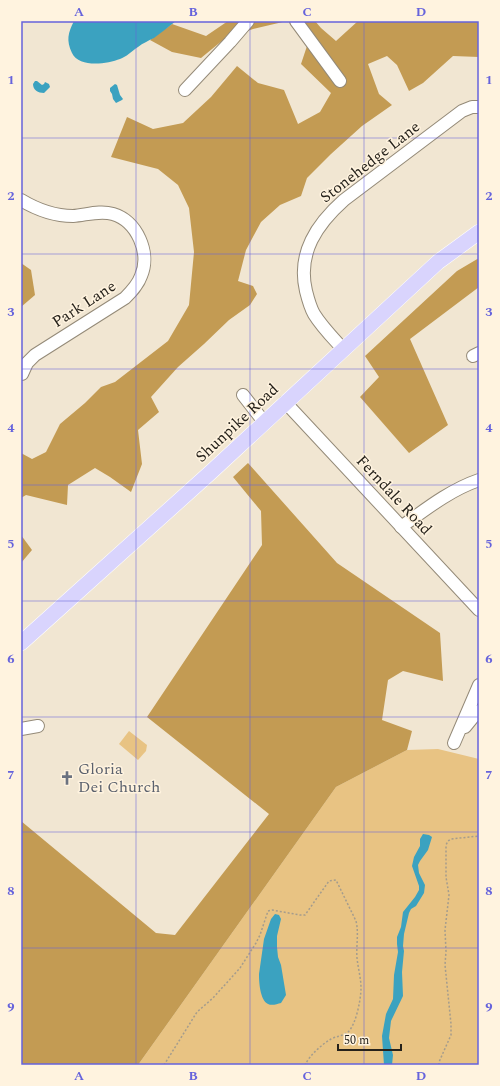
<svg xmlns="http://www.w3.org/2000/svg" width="500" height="1086" viewBox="0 0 500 1086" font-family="Spectral,serif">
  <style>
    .green { fill: #e8c383 }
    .forest { fill: #c39b53 }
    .water { fill: #3ba2c0 }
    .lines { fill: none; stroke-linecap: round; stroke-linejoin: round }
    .minor-casing { stroke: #948a78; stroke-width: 14 }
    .major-casing { stroke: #fff; stroke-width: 16 }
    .path { stroke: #a49c8d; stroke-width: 1.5; stroke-dasharray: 2 2; stroke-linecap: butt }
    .minor { stroke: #fff; stroke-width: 12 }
    .major { stroke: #d9d4fd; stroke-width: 15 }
    .grid { fill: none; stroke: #6663dc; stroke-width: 1; stroke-opacity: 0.55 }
    .labels { text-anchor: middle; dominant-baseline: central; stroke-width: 3; stroke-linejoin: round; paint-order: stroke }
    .street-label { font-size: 16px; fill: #26221b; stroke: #fff3df }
    .worship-label { font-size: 16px; fill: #5b616d; stroke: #fff3df; text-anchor: start }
    .neatline { fill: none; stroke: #6663dc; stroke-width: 1.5 }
    .grid-label { font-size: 13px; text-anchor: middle; font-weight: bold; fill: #6663dc }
  </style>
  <rect width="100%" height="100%" fill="#f1e6d2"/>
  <g class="green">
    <polygon points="129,731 147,745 146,751 138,760 119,744"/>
    <polygon points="438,749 479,759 479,1065 138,1065 336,787 407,750"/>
  </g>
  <g class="forest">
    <polygon points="228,21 287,21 253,29 223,40 201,58 172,52 150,40 172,24 206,36"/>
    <polygon points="289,21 315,21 321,28 336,41 358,21 479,21 479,57 453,56 423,83 409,91 397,65 387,56 368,64 379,94 392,105 362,126 331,154 307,178 301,196 280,205 261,222 246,250 238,281 253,286 257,294 250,305 229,320 204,344 178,367 151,397 159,412 138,430 142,464 131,492 110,477 95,468 68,485 67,505 26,495 21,498 21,453 32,459 46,452 60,424 85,403 101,387 115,382 168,341 189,305 194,252 189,208 178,185 158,169 111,157 127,117 153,129 183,123 211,97 237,66 258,83 284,90 298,124 320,112 331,93 301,64 308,43"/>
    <polygon points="479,258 479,287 410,339 448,425 409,453 360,397 379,377 365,356 457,271"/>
    <polygon points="21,263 31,270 35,295 21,307"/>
    <polygon points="248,463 337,563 440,633 443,681 403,671 388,680 382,720 412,731 407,750 336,787 138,1065 21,1065 21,821 156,933 175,935 269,814 147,717 262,545 261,511 233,477"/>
    <polygon points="21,535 32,550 21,563"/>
  </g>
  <g class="water">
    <path d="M74,21H176C168,27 161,33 154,38C148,41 143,43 138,47C132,51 126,57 120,59C107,64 79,68 72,53C66,40 68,33 74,21Z"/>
    <path d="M35,81H37L42,85L44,84L45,82L49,84L50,87L44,93C38,93 33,90 33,84Z"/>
    <polygon points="115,84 117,85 120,95 123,99 122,100 116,103 113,99 112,94 110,91 110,88"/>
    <polygon points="423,834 429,835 432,837 428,850 420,861 418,865 419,873 425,885 424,893 416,906 411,909 409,913 404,934 403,946 404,951 402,972 403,996 391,1021 389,1038 393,1055 392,1065 384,1065 382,1036 386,1014 393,999 394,975 398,952 397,944 397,937 401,927 403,912 415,897 419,890 419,886 412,866 414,857 420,846 420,839"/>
    <path d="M275,914L279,915L281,919L277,936V947L278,957L281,965L286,995L281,1003C277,1004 272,1006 268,1004C260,1000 259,982 259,974L264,939L271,919Z"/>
  </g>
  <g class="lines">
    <defs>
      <g id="minor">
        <polyline points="296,21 340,81"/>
        <polyline points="185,90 230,42 248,21"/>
        <path d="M21,200C36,209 55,216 73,216C86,215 100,210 113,214C137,221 151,253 141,276C138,285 131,292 125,298L35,355L27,363L22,374"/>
        <path d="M343,349C333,338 322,327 314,314C310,307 308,299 306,291C297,253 317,224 344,200L462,111L472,107H479"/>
        <polyline points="473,356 479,353"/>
        <polyline points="243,395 264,422"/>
        <polyline points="285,402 479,610"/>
        <path d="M401,527C426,509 450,490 479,480"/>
        <polyline points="465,727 474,716 479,711"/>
        <polyline points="21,729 38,726"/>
        <polyline points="454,743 479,685"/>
      </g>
      <polyline id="major" points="21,643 211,472 438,262 479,232"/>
    </defs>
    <use href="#minor" class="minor-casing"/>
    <use href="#major" class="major-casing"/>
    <g class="path">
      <path d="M164,1065L197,1012L213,998L240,968L256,943L260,935L268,911L272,910L300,915H305L329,881L336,880L356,921C359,933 356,946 357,958C358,968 361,978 361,988C361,999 356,1025 348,1032C343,1036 337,1036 331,1039C321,1045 310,1055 305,1065"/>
      <polyline points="439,1065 439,1062 451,1035 451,1024 445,965 446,951 445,930 449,895 446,877 446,845 448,841 451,839 479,836"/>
    </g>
    <use href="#minor" class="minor"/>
    <use href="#major" class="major"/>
  </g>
  <path class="grid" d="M136,21V1065M250,21V1065M364,21V1065M21,138H479M21,254H479M21,369H479M21,485H479M21,601H479M21,717H479M21,832H479M21,948H479"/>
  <defs>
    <symbol id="church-bare" viewBox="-9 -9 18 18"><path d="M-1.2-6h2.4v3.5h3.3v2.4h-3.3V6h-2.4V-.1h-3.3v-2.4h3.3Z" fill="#6b7280" stroke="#fff3df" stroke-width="2.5" paint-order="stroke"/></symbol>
  </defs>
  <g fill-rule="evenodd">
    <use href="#church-bare" x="57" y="768" width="20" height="20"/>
  </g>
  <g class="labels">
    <g class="street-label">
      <text transform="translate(370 162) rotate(-38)">Stonehedge Lane</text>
      <text transform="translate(84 304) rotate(-33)">Park Lane</text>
      <text transform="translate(237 423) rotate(-43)">Shunpike Road</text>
      <text transform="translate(394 495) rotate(47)">Ferndale Road</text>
    </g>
    <g class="worship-label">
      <text x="78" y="769">Gloria<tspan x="78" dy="18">Dei Church</tspan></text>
    </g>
  </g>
  <rect width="500" height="1086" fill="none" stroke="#fff3df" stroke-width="44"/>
  <path d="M338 1044v6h63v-6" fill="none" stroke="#26221b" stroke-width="2"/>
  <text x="344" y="1044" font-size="12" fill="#26221b" stroke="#fff3df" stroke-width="3" paint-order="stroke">50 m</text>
  <rect x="22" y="22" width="456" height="1042" class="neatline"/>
  <g class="grid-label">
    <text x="79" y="16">A</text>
    <text x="193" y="16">B</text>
    <text x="307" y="16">C</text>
    <text x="421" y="16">D</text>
    <text x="11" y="84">1</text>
    <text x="489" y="84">1</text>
    <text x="11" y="200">2</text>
    <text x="489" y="200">2</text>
    <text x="11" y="316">3</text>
    <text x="489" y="316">3</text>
    <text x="11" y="432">4</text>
    <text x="489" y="432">4</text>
    <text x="11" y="548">5</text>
    <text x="489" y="548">5</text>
    <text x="11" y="663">6</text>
    <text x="489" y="663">6</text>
    <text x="11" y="779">7</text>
    <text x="489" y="779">7</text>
    <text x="11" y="895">8</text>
    <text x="489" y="895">8</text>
    <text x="11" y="1011">9</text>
    <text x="489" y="1011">9</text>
    <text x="79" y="1080">A</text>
    <text x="193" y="1080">B</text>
    <text x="307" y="1080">C</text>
    <text x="421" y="1080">D</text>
  </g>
</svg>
